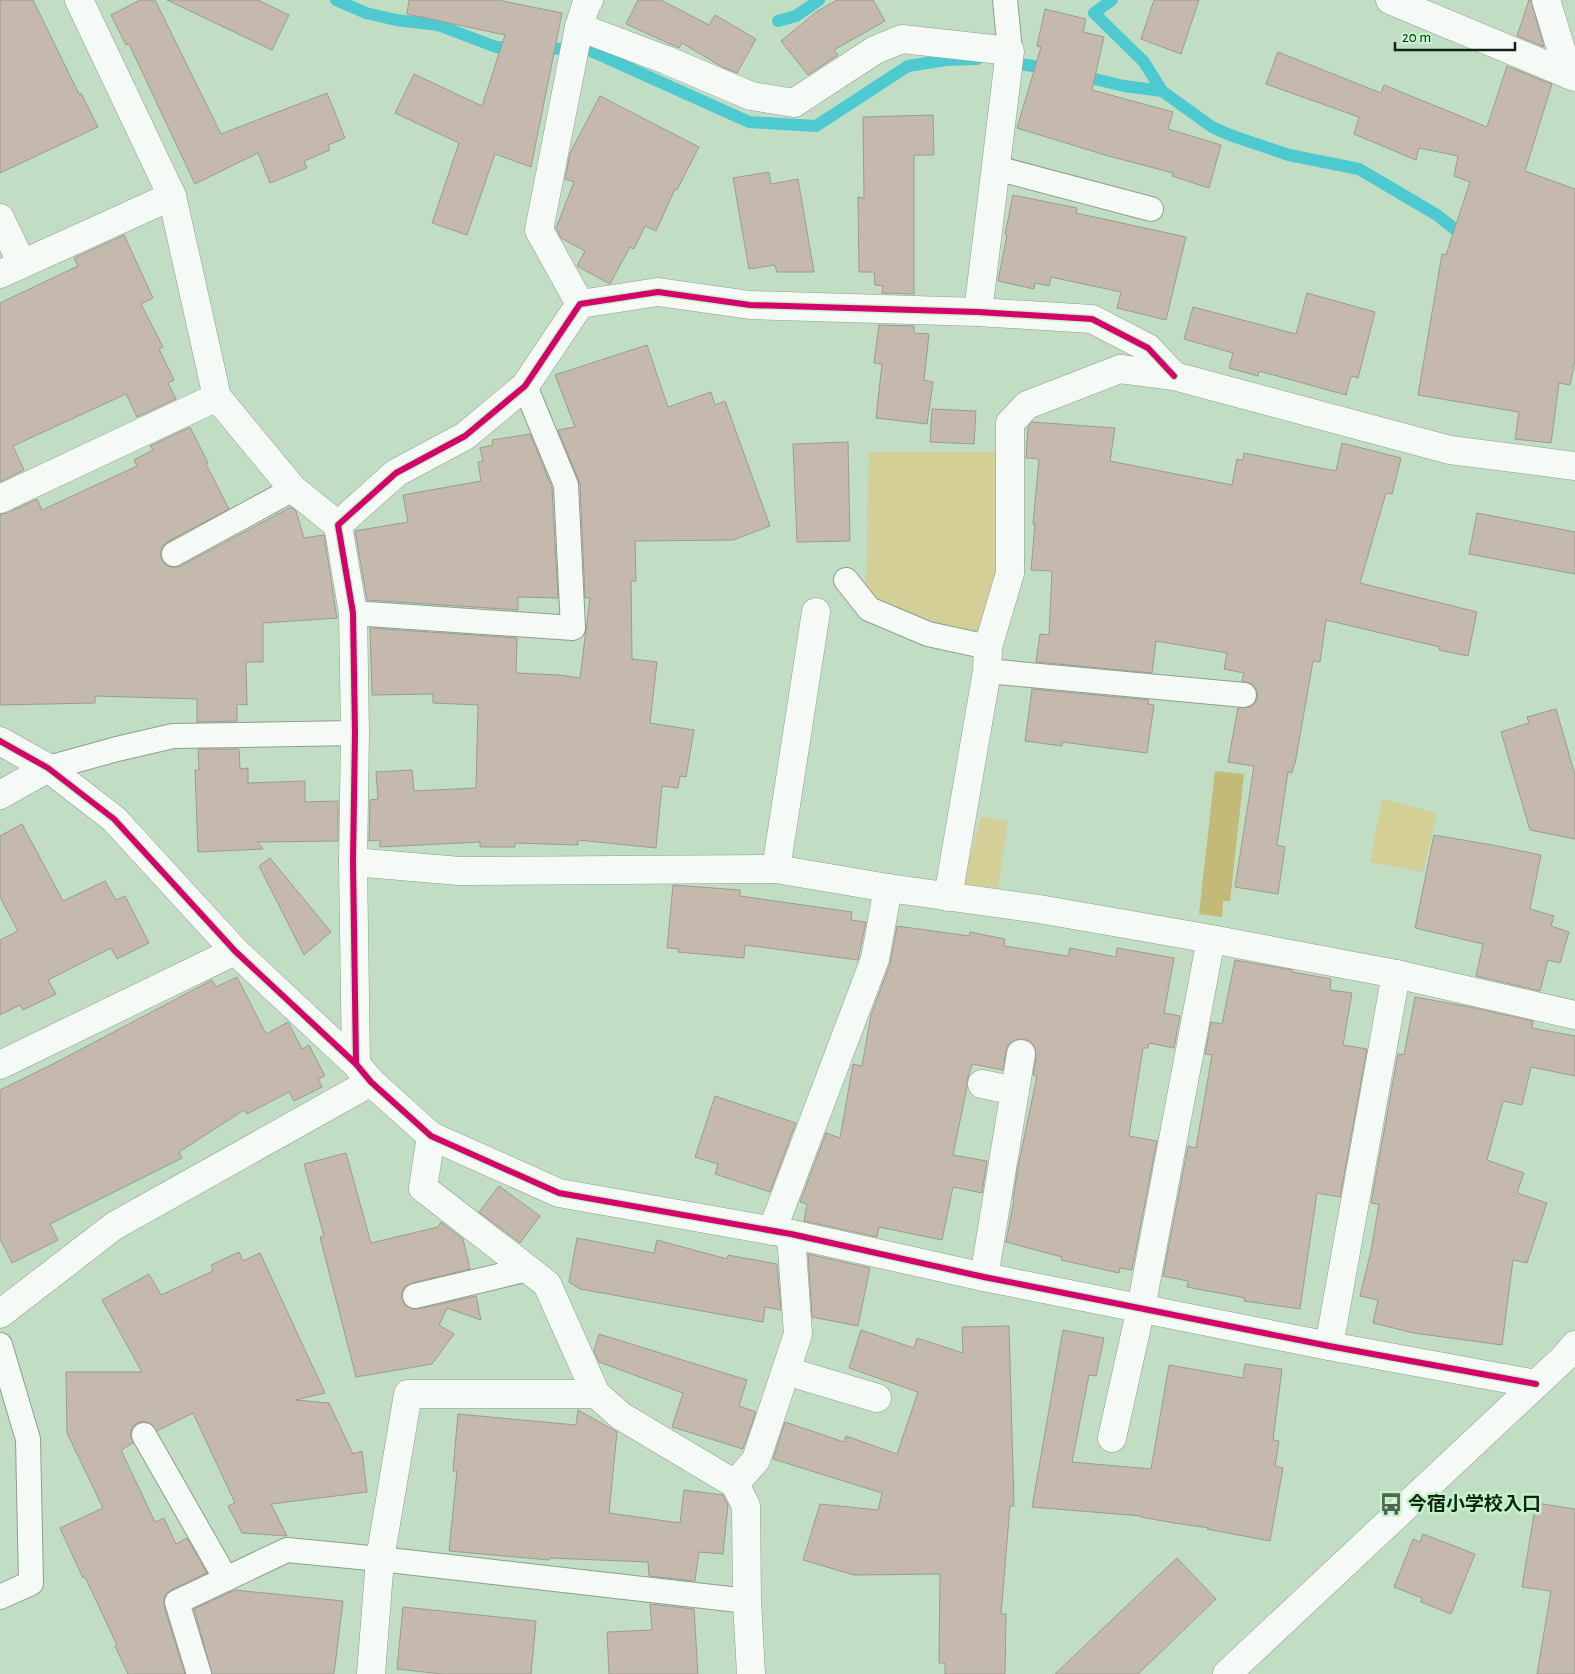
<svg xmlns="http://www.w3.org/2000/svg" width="1575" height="1674" viewBox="0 0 1575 1674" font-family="'Alegreya Sans','Noto Sans JP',sans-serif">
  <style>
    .green { fill: #d4ce97 }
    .forest { fill: #c3ba78 }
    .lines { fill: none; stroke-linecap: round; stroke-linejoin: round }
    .stream { stroke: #4dcad0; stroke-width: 12 }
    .building { fill: #c4b9ac; stroke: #9b9c8f }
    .service-casing { stroke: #8ca08e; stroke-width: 26 }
    .minor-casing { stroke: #8ca08e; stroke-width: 29 }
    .tertiary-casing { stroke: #8ca08e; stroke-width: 29 }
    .service { stroke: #f6faf6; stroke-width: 24 }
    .minor { stroke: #f6faf6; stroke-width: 28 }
    .tertiary { stroke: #f6faf6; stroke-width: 28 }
    .cycleway-casing { stroke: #c3f5c8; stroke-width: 9 }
    .cycleway { stroke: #d6006c; stroke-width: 6 }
    .labels { text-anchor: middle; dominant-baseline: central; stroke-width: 5; stroke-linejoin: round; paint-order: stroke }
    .poi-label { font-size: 19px; font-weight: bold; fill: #112313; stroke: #c3f5c8; text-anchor: start }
  </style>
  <rect width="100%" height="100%" fill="#c1ddc4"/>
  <g class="green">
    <polygon points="869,452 1000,452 1003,568 978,636 932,627 872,602 866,593"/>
    <polygon points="1382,799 1437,813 1423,872 1370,862"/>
    <polygon points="981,817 1008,821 998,888 963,884"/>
  </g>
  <polygon class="forest" points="1215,771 1244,774 1230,901 1223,901 1222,917 1199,914"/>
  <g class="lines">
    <g class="stream">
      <polyline points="336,0 366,13 396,20 438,25 496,47 516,48"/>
      <polyline points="1112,0 1094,13 1144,62 1162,91"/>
      <polyline points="778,21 796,16 819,0"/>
      <polyline points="539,48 589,50 749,122 816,126 908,66 946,60 977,59"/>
      <polyline points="1007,62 1051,69"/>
      <polyline points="1078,75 1124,86 1162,91 1212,127 1230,135 1289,155 1359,169 1437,215 1467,239"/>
    </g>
  </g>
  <g class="building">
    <polygon points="0,0 33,0 79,94 81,93 98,127 0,173"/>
    <polygon points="140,0 155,0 221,134 327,93 345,138 328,145 330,150 304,161 307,168 270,183 258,153 195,184 129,44 126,45 111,15"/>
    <polygon points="167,0 258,0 289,15 272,50"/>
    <polygon points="409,0 498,0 562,13 531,167 495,154 467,235 432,223 459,143 395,113 414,74 482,106 505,35 407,14"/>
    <polygon points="638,0 661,0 709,25 715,15 756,39 737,73 722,67 682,43 679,48 626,24"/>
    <polygon points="837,0 873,0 885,21 834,50 838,55 808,75 781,41 816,12"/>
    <polygon points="1154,0 1199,0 1181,54 1141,39"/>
    <polygon points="1529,0 1531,0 1544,47 1517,36"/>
    <polygon points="1045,9 1086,19 1083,32 1104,37 1092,90 1173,112 1168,129 1221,145 1209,188 1172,176 1173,173 1105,155 1017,128 1041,47 1037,46"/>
    <polygon points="1278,52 1381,93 1384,85 1487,127 1507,66 1552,84 1525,171 1575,189 1575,360 1570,385 1559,383 1551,443 1515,439 1519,412 1418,395 1442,254 1446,255 1470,182 1454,176 1458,156 1419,148 1416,160 1354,134 1359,117 1266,84"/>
    <polygon points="600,96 699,147 677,190 675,189 656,231 645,226 634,249 630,247 610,284 577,266 585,251 561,238 556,228 574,182 565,179 570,153"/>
    <polygon points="933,115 934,155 914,155 914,294 882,293 883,286 875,285 874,272 859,272 858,197 864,198 863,117"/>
    <polygon points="769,172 771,184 798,179 814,272 777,272 775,265 749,269 733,178"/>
    <polygon points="1013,195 1077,208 1076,213 1186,237 1166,320 1117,308 1121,292 1051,277 1049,286 1035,283 1034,289 998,281 1007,235 1005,234"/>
    <polygon points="124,235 153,298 141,304 163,347 159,349 174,380 168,383 176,399 137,417 126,394 13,446 24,470 0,482 0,303 78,266 74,258"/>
    <polygon points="1307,293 1375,312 1358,378 1351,376 1346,395 1259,371 1258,376 1229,368 1233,353 1184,339 1193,307 1296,334"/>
    <polygon points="879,325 914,326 914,333 929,334 924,380 933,382 927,424 876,418 882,364 874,363"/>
    <polygon points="647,345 668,407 711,392 715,405 725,401 770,526 733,540 635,541 636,581 631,581 632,659 657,662 650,723 694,730 686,777 680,776 678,788 662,786 656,848 578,840 578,845 515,843 515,847 480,847 480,842 380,847 380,840 369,841 370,800 378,799 376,772 412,770 414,791 476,788 478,705 433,703 433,694 372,695 370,628 517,638 516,673 559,675 580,678 590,598 585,598 580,484 558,430 575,427 555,375"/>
    <polygon points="932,409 976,411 974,444 930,442"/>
    <polygon points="1032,422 1115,428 1110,461 1232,485 1237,459 1243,460 1244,453 1336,471 1342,443 1401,458 1392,494 1386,493 1360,583 1477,612 1468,656 1439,650 1440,647 1326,620 1320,662 1313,661 1295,764 1294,764 1292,773 1288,772 1277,845 1285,847 1278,894 1235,887 1254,766 1228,762 1238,708 1250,707 1255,703 1258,696 1256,689 1252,684 1242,681 1244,673 1224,669 1227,653 1156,641 1152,673 1036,662 1040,634 1049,635 1052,571 1031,570 1035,524 1033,524 1039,459 1026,458 1028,427"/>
    <polygon points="190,427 208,463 206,464 229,509 167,542 163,546 160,553 162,561 166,565 173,568 181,566 291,507 296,511 304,538 324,535 337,618 263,623 263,662 246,662 247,705 237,704 237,721 197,722 197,699 95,696 95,703 0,705 0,514 7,513 37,499 42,510 137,466 134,460 153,450 150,446"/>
    <polygon points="530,434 552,488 558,598 518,597 518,610 367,600 355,531 408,522 403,495 481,481 478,462 483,461 480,448 493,445 492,440"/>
    <polygon points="848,442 850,541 797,542 793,444"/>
    <polygon points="1477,513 1575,532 1575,574 1469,554"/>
    <polygon points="1032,689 1149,700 1148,704 1154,705 1147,753 1062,742 1062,746 1025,741"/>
    <polygon points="1556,709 1575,775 1575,839 1530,830 1501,732 1529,723 1527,717"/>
    <polygon points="198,749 239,749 240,769 248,768 248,783 305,781 305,802 338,801 338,841 257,842 263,849 198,852 195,770 199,770"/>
    <polygon points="22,824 63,901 105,881 116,900 125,896 149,943 117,959 111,948 48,980 56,994 23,1010 20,1005 0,1015 0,940 18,931 0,897 0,836"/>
    <polygon points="1434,835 1492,845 1541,855 1530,909 1554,916 1551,926 1569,932 1560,963 1548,960 1540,991 1476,976 1483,944 1415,928"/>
    <polygon points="270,858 331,932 304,955 259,866"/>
    <polygon points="673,885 740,890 740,896 852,912 851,920 866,922 858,960 745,945 744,958 678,952 679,949 667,948"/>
    <polygon points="897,926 969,936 970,932 1005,939 1004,946 1068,956 1070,948 1116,957 1117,948 1174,958 1164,1013 1180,1016 1174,1048 1149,1043 1148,1048 1143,1048 1129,1136 1157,1141 1132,1270 1120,1268 1119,1273 1061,1260 1062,1257 1006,1242 1014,1200 1013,1199 1018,1167 1037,1076 1033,1075 1036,1057 1035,1048 1031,1042 1023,1039 1015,1040 1009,1044 1006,1051 1003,1070 972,1064 967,1081 967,1087 953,1155 987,1161 982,1193 953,1187 942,1240 879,1227 877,1237 804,1221 807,1204 800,1202 826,1133 840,1138 853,1064 862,1066 871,1015 890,964"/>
    <polygon points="1235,960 1292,970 1292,972 1331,979 1330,990 1352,993 1343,1045 1367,1049 1340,1197 1317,1193 1300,1309 1244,1301 1245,1298 1187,1287 1188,1281 1163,1276 1188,1146 1196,1148 1212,1055 1205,1054 1211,1022 1222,1024"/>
    <polygon points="237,977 266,1034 288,1022 302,1049 309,1045 325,1076 318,1079 322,1087 294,1101 289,1092 247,1114 244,1110 179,1152 182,1158 50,1224 58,1240 12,1263 0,1239 0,1090 55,1063 212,980 216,987"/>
    <polygon points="1415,997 1470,1007 1533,1021 1532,1028 1575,1036 1575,1076 1531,1067 1522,1105 1503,1101 1487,1160 1524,1173 1517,1193 1547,1203 1527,1263 1513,1260 1502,1345 1414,1333 1373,1323 1378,1300 1360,1296 1371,1251 1379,1204 1371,1203 1398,1054 1404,1055"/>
    <polygon points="715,1096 796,1123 770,1192 715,1174 718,1164 695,1157"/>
    <polygon points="346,1153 371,1243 438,1227 441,1222 463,1239 470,1269 412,1283 405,1286 402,1293 402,1299 405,1305 412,1309 418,1309 476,1296 481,1320 447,1308 439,1325 454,1334 432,1364 356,1377 320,1237 324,1236 304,1164"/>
    <polygon points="499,1186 540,1216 520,1243 479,1212"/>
    <polygon points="577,1238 654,1253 657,1240 727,1259 728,1255 777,1264 781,1310 765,1307 763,1322 580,1289 569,1282"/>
    <polygon points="239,1252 243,1261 260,1253 325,1393 296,1400 329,1403 353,1454 362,1451 367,1492 271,1504 287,1536 242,1533 228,1506 235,1503 193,1413 157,1431 150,1423 144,1421 137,1423 132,1428 130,1434 133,1443 121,1450 155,1522 164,1518 176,1544 187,1538 207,1573 171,1590 166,1594 164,1599 164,1606 185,1674 128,1674 115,1646 117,1645 85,1577 83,1578 60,1528 103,1508 67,1433 66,1372 142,1372 102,1300 149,1274 161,1295 213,1271 211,1265"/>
    <polygon points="808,1254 870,1268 858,1326 812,1317"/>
    <polygon points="1009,1326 1014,1506 1010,1506 1001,1614 1006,1614 1005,1674 945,1674 945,1663 939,1663 940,1574 854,1575 803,1560 820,1504 878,1510 882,1493 773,1459 785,1422 844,1442 846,1436 897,1454 918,1392 849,1368 861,1330 914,1348 917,1338 963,1353 962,1327"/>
    <polygon points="1063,1330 1104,1338 1096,1376 1089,1375 1072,1462 1151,1469 1169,1365 1243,1378 1245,1364 1282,1369 1273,1440 1279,1441 1275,1466 1283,1468 1270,1541 1207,1529 1209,1528 1174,1523 1141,1517 1141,1516 1032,1507"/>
    <polygon points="599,1334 747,1380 739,1406 756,1412 743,1449 672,1427 683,1393 599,1362 594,1351"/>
    <polygon points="578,1410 617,1432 609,1513 680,1523 684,1490 723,1495 728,1505 723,1554 699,1552 695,1581 649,1576 648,1562 550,1558 549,1560 449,1551 457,1471 453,1471 458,1414 576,1425"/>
    <polygon points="1536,1503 1575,1509 1575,1674 1537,1674 1551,1591 1522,1587"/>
    <polygon points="1423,1534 1475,1554 1451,1614 1421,1602 1422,1598 1394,1587 1413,1539 1420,1542"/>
    <polygon points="1177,1558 1216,1599 1138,1674 1055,1674"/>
    <polygon points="235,1590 343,1601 334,1674 212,1674 194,1609"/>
    <polygon points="650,1604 694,1609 698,1674 609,1674 607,1632 652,1630"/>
    <polygon points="403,1607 536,1621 531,1674 442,1674 397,1669"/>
  </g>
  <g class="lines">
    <defs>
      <g id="service">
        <polyline points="1005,0 1010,51"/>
        <polyline points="996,168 1151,209"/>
        <polyline points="174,554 293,489"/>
        <polyline points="846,580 869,609 928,634 988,647"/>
        <polyline points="353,613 573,628 566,485 525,386"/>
        <polyline points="987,671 1244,695"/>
        <polyline points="48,768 117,749 173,736 355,733"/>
        <polyline points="415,1296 528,1269"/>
        <polyline points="0,1345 28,1439 31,1583 0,1597"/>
        <polyline points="144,1435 226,1579"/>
        <polyline points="199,1674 177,1602 287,1550 380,1559 747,1601"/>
      </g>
      <g id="minor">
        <polyline points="79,0 172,196 217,397 293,489 338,525"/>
        <polyline points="1390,0 1575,77"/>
        <polyline points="1546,0 1569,75"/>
        <polyline points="579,27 666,60 751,96 794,103 875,50 902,39 1010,51 978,312"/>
        <polyline points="0,218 22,264"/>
        <polyline points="0,274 172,196"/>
        <polyline points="580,304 539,230 579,27 587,2 589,0"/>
        <polyline points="0,499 217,397"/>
        <polyline points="0,741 48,768 114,819 235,951 356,1064 371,1082 431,1136 559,1193 791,1234 984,1277 1329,1346 1536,1384"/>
        <polyline points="0,795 48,768"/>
        <polyline points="353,862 460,871 776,869 888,888 1039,909 1211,939 1396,974 1575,1015"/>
        <polyline points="776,869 816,612"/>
        <polyline points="948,897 987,671 988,647 1010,573 1010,423 1027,405 1120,369 1174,376 1450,450 1575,466"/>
        <polyline points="356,1064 353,862 355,733 353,613 338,525 396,473 465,436 525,386 580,304 658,292 750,305 978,312 1092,319 1148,348 1174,376"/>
        <polyline points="0,1065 235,951"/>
        <polyline points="982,1084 1015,1091"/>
        <polyline points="431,1136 423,1188 547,1284 596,1394 621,1416 735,1484 746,1506 747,1601 751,1674"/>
        <polyline points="772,1231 875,959 888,888"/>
        <polyline points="984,1277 1021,1054"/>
        <polyline points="0,1314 114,1226 371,1082"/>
        <polyline points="1329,1346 1396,974"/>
        <polyline points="786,1371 877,1398"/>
        <polyline points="1112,1438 1141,1308 1211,939"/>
        <polyline points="735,1484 756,1460 798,1334 791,1234"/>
        <polyline points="371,1674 380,1559 408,1394 596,1394"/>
      </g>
      <polyline id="tertiary" points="1227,1674 1564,1358 1575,1345"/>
    </defs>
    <use href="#service" class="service-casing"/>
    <use href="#minor" class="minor-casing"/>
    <use href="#tertiary" class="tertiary-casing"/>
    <use href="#service" class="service"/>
    <use href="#minor" class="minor"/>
    <use href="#tertiary" class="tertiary"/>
    <defs>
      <g id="cycleway">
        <polyline points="0,741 48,768 114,819 235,951 356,1064 371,1082 431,1136 559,1193 791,1234 984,1277 1329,1346 1536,1384"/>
        <polyline points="356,1064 353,862 355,733 353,613 338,525 396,473 465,436 525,386 580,304 658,292 750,305 978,312 1092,319 1148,348 1174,376"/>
      </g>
    </defs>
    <use href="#cycleway" class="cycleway-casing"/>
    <use href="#cycleway" class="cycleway"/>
  </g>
  <defs>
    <symbol id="bus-bare" viewBox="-9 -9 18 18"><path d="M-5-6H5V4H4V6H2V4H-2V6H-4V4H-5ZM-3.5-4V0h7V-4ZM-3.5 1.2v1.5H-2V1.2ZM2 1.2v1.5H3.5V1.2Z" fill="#4f6451" stroke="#c3f5c8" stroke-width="2.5" paint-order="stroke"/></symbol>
  </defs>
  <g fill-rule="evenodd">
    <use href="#bus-bare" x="1375" y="1488" width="32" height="32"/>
  </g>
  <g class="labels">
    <g class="poi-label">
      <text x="1408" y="1504">今宿小学校入口</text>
    </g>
  </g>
  <path d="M1395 42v8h120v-8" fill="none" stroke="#112313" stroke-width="2.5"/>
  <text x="1402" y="42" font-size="15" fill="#112313" stroke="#c3f5c8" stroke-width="4" paint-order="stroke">20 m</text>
</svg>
